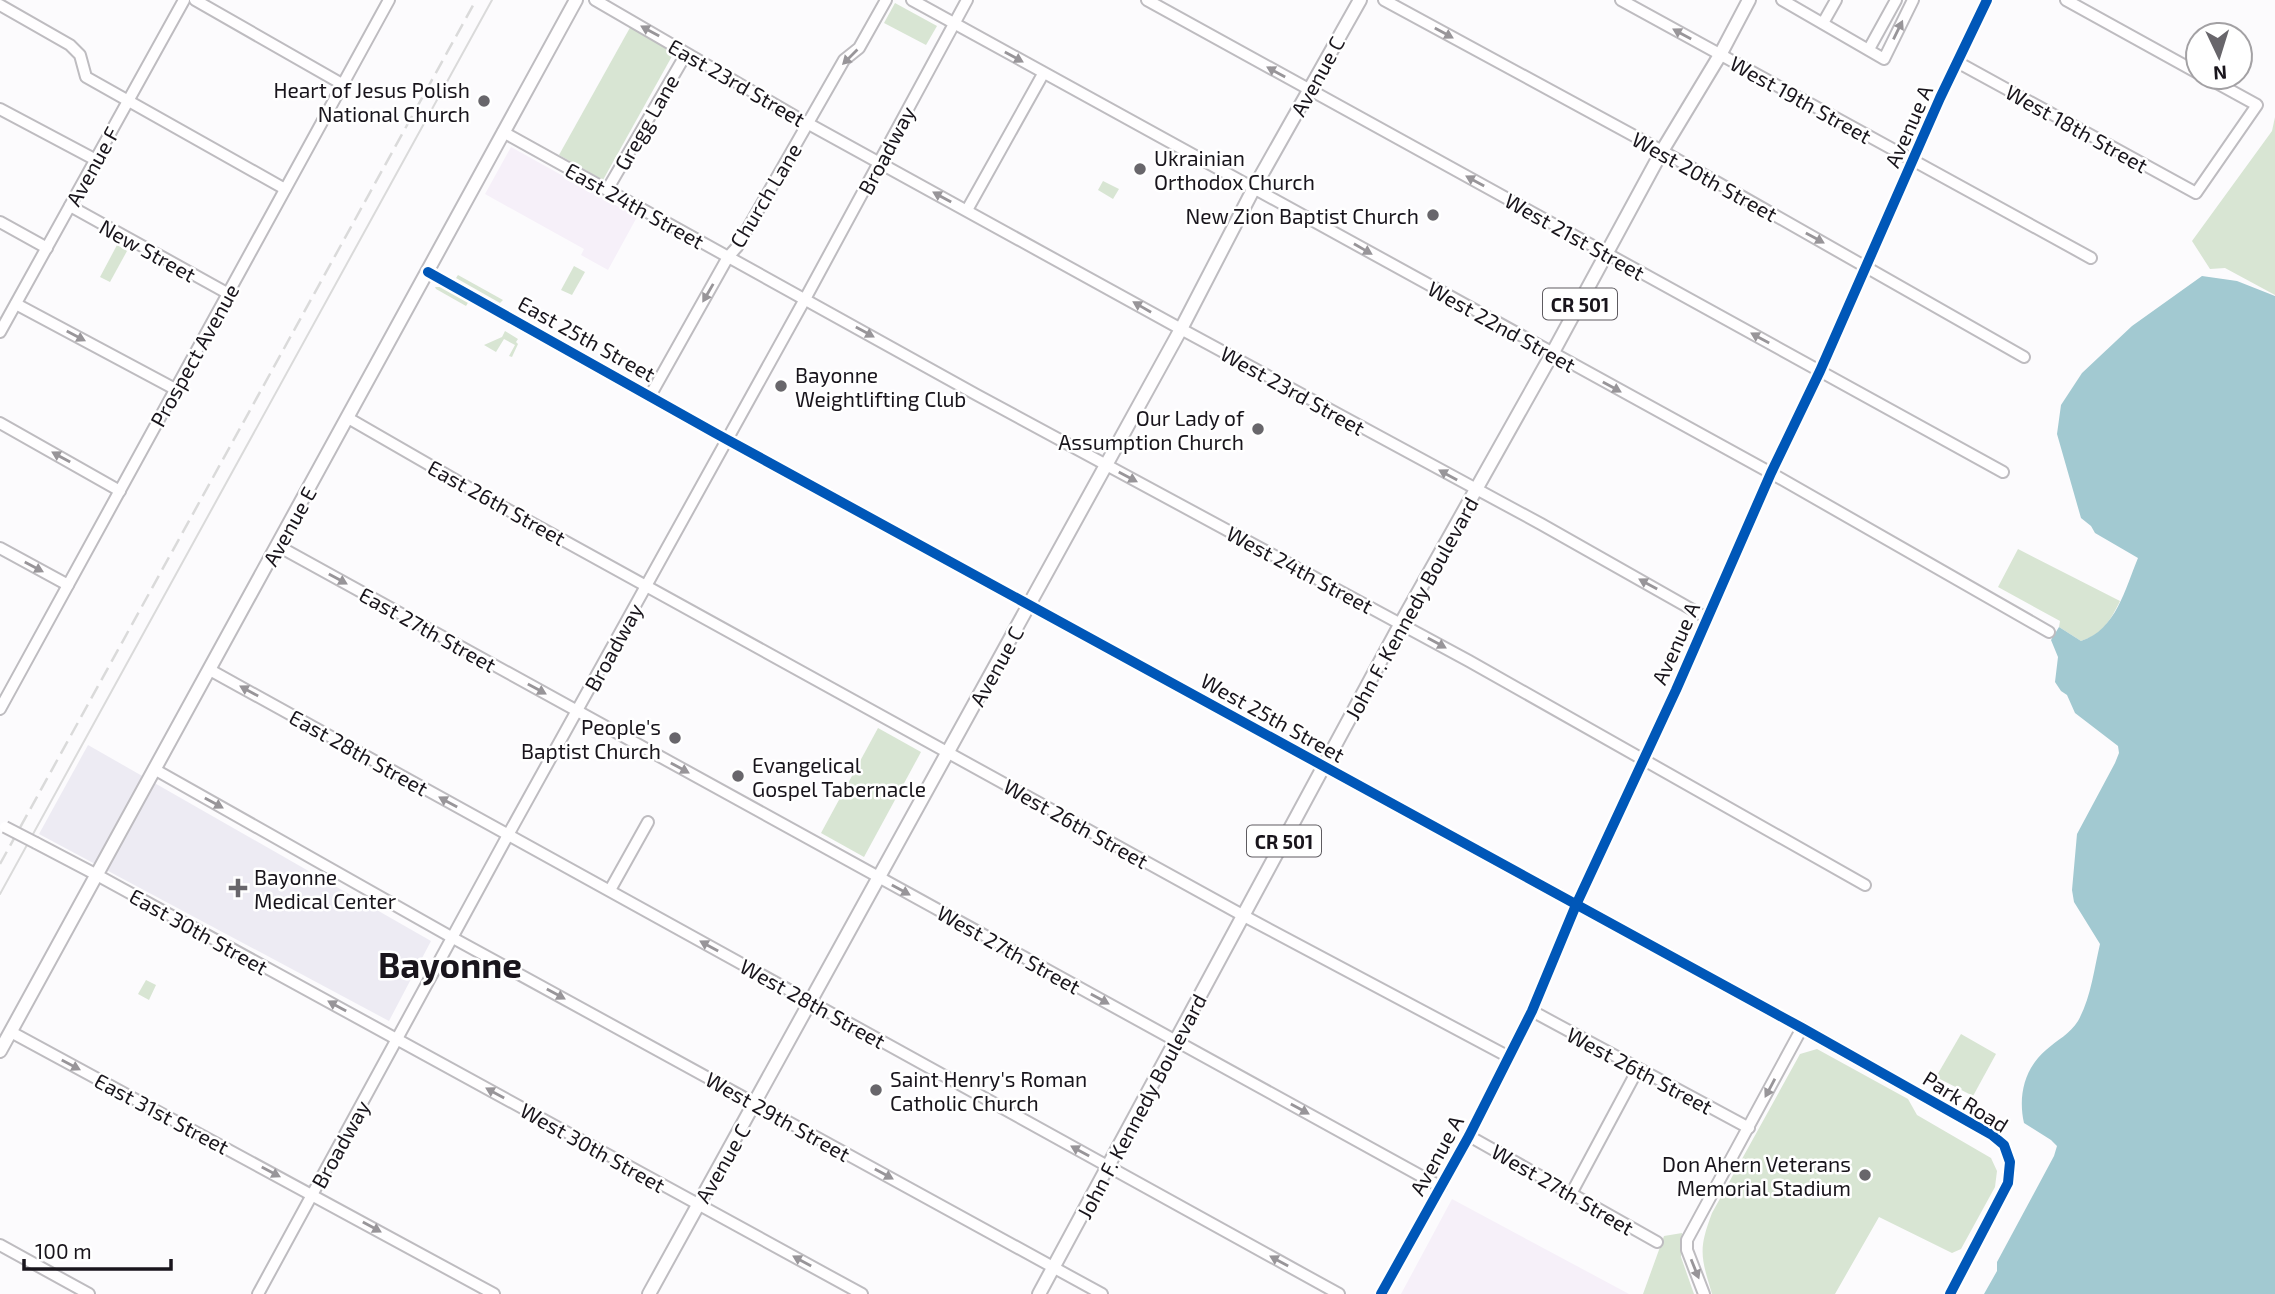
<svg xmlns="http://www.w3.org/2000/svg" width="2275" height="1294" viewBox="0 0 2275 1294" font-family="'Exo 2',sans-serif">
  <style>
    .built { fill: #f6f0f9 }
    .medical { fill: #edebf3 }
    .green { fill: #d8e5d3 }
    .water { fill: #a2c9d1 }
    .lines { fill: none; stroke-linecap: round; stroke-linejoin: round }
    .minor-casing { stroke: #bebcc0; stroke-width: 14 }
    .major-casing { stroke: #bebcc0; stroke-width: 16 }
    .minor { stroke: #fffeff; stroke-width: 10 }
    .major { stroke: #fffeff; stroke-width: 12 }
    .tram { stroke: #dadada; stroke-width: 2 }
    .rail { stroke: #dadada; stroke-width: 2.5; stroke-dasharray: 14 7; stroke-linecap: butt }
    .minor-bridge-casing { stroke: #bebcc0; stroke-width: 14; stroke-linecap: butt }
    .minor-bridge { stroke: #fffeff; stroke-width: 10 }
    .cycleway-casing { stroke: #fff; stroke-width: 15 }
    .cycleway { stroke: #0057b8; stroke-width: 10 }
    .oneway { fill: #989599 }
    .poi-dot { fill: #68666b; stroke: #fff; stroke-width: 2.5 }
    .labels { text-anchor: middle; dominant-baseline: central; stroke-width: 5; stroke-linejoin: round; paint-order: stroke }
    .shield { fill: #fff; stroke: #5e5b60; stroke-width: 2 }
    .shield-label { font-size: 19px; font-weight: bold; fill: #19151c }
    .street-label { font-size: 21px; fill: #19151c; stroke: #fff }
    .poi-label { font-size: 21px; fill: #19151c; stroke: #fff; text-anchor: end }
    .town-label { font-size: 35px; font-weight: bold; fill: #19151c; stroke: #fff }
  </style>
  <rect width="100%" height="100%" fill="#fcfbfd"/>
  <g class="built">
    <polygon points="511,147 637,217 608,270 581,255 584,249 485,194"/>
    <polygon points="1452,1199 1629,1294 1401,1294"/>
  </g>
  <polygon class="medical" points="88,745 431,941 389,1021 39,834"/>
  <g class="green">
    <polygon points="895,3 937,26 926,45 884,23"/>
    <polygon points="632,24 676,49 603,180 559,155"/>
    <polygon points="2275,117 2275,295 2225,268 2210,269 2192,241 2272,131"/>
    <polygon points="1103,181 1119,189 1113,199 1098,190"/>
    <polygon points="117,245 127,251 110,282 100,277"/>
    <polygon points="574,266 585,272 572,295 561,290"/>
    <polygon points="458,275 503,300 500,303 456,278"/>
    <polygon points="435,287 444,287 469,301 466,306 436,289"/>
    <polygon points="505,331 518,339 516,342 518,344 512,357 509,356 515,345 504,339 496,352 484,345 502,337"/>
    <path d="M2018,549L2120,601C2110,621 2103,634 2081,641L2059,627L2060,621L1998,587Z"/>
    <polygon points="878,728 921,752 864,857 821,833"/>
    <polygon points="146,980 156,985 149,1000 138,994"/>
    <polygon points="1961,1034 1996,1054 1973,1096 1936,1077"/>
    <path d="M1817,1049L1908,1099L1917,1115L1991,1158L1997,1171L1995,1187L1961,1249L1952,1253L1879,1217L1835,1294H1712C1701,1257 1698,1250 1712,1213L1800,1054Z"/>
    <polygon points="1682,1233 1681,1257 1694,1294 1643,1294 1664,1236"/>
  </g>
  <path class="water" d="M2202,276L2237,281L2275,296V1294H1984L1997,1271V1262L2054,1156L2057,1146L2051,1140L2024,1123C2018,1096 2024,1069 2046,1050C2057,1040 2070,1034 2078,1021C2091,998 2094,969 2100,944L2074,902L2072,890L2077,834L2115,763L2119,753L2118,746L2075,713L2067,695L2061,691L2055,682L2058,657L2051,640L2059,627L2081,641C2116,630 2125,589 2138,558L2095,533L2091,526L2081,518L2057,434L2061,405L2082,373L2132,326Z"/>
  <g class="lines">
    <defs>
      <g id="minor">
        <polyline points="195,0 342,84"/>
        <polyline points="595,0 798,118 1181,329 1541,524 1707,618"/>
        <polyline points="912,0 1771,473 2049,632"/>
        <polyline points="1147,0 2003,472"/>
        <polyline points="1384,0 1662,151 2024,357"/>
        <polyline points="1621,0 2091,258"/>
        <polyline points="1782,0 1884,59 1913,0"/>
        <polyline points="2066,0 2198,73"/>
        <polyline points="0,5 70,45 80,55 86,77 285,189"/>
        <polyline points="1823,23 1836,0"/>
        <polyline points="1869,49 1896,0"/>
        <polyline points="1959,63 2196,193 2257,105 2206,77"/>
        <polyline points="0,109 96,160"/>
        <polyline points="503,132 977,395 1469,661 1865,885"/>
        <polyline points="607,190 686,54"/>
        <polyline points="70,206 227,293"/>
        <polyline points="967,210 1043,74"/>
        <polyline points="0,222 47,248"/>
        <polyline points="428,272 715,433 1802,1028 1992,1135 2004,1145 2010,1162 2008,1183 1950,1294"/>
        <polyline points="16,304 175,389"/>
        <polyline points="0,332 184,0"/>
        <polyline points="650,396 728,257 737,247 844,60 859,48 886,0"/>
        <polyline points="348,418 492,501 1244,916 1509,1057"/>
        <polyline points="0,423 120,491"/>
        <polyline points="278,546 1441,1187"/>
        <polyline points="0,548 68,585"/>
        <polyline points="210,670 1339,1294"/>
        <polyline points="0,709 389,0"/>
        <polyline points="154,769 453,938 1102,1294"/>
        <polyline points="36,843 97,875 862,1294"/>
        <polyline points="610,890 648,822"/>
        <polyline points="1532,1011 1749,1128"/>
        <polyline points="11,1032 494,1294"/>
        <polyline points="1469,1136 1657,1242"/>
        <polyline points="1571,1194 1638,1069"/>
        <polyline points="0,1245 89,1294"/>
        <polyline points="258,1294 508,835 805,299 967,0"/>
        <polyline points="1381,1294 1469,1136 1532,1011 1576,905 1676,690 1771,473 1820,371 1940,98 1987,0"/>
        <polyline points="1704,1294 1687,1250 1687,1240 1802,1028"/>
      </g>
      <g id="major">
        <polyline points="0,1051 576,0"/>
        <polyline points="649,1294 1181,329 1254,188 1360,0"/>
        <polyline points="1039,1294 1401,623 1552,354 1662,151 1720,55 1749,0"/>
      </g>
    </defs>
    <use href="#minor" class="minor-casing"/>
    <use href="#major" class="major-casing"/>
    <use href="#minor" class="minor"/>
    <use href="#major" class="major"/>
    <polyline class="tram" points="0,894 492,0"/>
    <polyline class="rail" points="0,864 476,0"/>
    <defs>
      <polyline id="minor-bridge" points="5,827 36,843"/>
    </defs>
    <use href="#minor-bridge" class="minor-bridge-casing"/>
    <use href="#minor-bridge" class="minor-bridge"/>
    <defs>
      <g id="cycleway">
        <polyline points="428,272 715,433 1802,1028 1992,1135 2004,1145 2010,1162 2008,1183 1950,1294"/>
        <polyline points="1381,1294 1469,1136 1532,1011 1576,905 1676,690 1771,473 1820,371 1940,98 1987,0"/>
      </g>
    </defs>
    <use href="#cycleway" class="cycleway-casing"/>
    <use href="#cycleway" class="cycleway"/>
  </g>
  <defs><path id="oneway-solid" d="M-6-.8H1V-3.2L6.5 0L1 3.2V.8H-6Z" transform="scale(1.75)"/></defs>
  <g class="oneway">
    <use href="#oneway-solid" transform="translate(1898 30) rotate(-64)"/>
    <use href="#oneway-solid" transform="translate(650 31) rotate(-151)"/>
    <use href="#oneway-solid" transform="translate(1444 33) rotate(29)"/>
    <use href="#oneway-solid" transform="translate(1682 34) rotate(-151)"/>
    <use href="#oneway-solid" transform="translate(850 57) rotate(135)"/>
    <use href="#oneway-solid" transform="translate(1014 57) rotate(29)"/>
    <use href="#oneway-solid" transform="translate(1276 72) rotate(-151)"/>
    <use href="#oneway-solid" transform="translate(1475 181) rotate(-151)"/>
    <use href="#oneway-solid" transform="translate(942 197) rotate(-151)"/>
    <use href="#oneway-solid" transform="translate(1815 238) rotate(29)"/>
    <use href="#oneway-solid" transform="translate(1363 249) rotate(30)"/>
    <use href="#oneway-solid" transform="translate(708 293) rotate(120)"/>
    <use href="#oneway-solid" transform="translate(1142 307) rotate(-150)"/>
    <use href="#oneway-solid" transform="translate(865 332) rotate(29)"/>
    <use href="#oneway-solid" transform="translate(76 336) rotate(28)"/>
    <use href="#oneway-solid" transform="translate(1760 338) rotate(-151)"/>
    <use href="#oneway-solid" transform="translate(1612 387) rotate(29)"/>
    <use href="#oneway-solid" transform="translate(61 457) rotate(-151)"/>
    <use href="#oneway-solid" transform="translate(1448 475) rotate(-151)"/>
    <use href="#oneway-solid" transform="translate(1128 477) rotate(28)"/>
    <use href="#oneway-solid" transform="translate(34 567) rotate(28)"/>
    <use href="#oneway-solid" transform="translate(338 579) rotate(29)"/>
    <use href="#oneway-solid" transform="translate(1648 584) rotate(-151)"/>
    <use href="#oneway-solid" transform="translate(1437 643) rotate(29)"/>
    <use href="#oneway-solid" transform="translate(537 689) rotate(29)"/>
    <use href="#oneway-solid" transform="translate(249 691) rotate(-151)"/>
    <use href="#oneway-solid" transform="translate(680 768) rotate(29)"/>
    <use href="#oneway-solid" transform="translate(448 802) rotate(-151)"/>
    <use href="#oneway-solid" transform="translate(214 803) rotate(29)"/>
    <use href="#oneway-solid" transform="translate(901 890) rotate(29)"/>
    <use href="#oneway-solid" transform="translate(709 946) rotate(-151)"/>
    <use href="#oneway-solid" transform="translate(556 994) rotate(29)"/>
    <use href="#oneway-solid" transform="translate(1100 999) rotate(29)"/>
    <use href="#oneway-solid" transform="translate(337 1006) rotate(-151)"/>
    <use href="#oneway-solid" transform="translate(71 1065) rotate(28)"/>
    <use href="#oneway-solid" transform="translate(1770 1088) rotate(118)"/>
    <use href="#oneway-solid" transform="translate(495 1093) rotate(-151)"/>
    <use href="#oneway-solid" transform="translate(1300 1109) rotate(29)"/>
    <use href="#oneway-solid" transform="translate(1080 1151) rotate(-151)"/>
    <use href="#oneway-solid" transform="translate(271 1172) rotate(28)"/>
    <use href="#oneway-solid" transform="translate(884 1174) rotate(29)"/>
    <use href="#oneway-solid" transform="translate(372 1227) rotate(29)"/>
    <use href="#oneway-solid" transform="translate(802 1261) rotate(-151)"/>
    <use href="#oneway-solid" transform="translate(1279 1261) rotate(-151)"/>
    <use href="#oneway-solid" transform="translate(1695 1269) rotate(68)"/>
  </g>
  <g class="poi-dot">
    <circle cx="484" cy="101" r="7"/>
    <circle cx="1140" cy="169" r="7"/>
    <circle cx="1433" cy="215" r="7"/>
    <circle cx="781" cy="386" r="7"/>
    <circle cx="1258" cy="429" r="7"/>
    <circle cx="675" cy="738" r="7"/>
    <circle cx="738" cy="776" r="7"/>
    <path d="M234.5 877.5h7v7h7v7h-7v7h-7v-7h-7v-7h7z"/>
    <circle cx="876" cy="1090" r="7"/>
    <circle cx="1865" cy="1175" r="7"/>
  </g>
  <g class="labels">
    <g class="shield">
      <rect x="1543" y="288.5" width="74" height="31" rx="5"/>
      <rect x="1247" y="825.5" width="74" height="31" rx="5"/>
    </g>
    <g class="shield-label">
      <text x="1580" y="304">CR 501</text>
      <text x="1284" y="841">CR 501</text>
    </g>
    <g class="street-label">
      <text transform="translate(1317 76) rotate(-61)">Avenue C</text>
      <text transform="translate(737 82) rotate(30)">East 23rd Street</text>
      <text transform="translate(1801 99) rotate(29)">West 19th Street</text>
      <text transform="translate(646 122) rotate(-60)">Gregg Lane</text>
      <text transform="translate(1908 126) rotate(-66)">Avenue A</text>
      <text transform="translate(2077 128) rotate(29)">West 18th Street</text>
      <text transform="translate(886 150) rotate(-62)">Broadway</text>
      <text transform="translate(92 166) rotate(-61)">Avenue F</text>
      <text transform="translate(1705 176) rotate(29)">West 20th Street</text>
      <text transform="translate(765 195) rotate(-59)">Church Lane</text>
      <text transform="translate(635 205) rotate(29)">East 24th Street</text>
      <text transform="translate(1575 236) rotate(29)">West 21st Street</text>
      <text transform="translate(148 250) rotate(29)">New Street</text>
      <text transform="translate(1502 326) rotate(29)">West 22nd Street</text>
      <text transform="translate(587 338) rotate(29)">East 25th Street</text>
      <text transform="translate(194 355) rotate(-61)">Prospect Avenue</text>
      <text transform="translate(1293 390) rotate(29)">West 23rd Street</text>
      <text transform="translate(497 502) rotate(29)">East 26th Street</text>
      <text transform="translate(289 526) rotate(-61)">Avenue E</text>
      <text transform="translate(1300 569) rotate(28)">West 24th Street</text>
      <text transform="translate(1411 608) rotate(-61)">John F. Kennedy Boulevard</text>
      <text transform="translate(428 629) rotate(29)">East 27th Street</text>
      <text transform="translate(1675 643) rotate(-66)">Avenue A</text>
      <text transform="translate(613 647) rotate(-61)">Broadway</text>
      <text transform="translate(996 666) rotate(-61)">Avenue C</text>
      <text transform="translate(1273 717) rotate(29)">West 25th Street</text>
      <text transform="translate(359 752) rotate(29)">East 28th Street</text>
      <text transform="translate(1076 823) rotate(29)">West 26th Street</text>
      <text transform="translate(199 931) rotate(29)">East 30th Street</text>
      <text transform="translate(1009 949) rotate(29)">West 27th Street</text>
      <text transform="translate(813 1003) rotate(29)">West 28th Street</text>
      <text transform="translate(1640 1070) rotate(28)">West 26th Street</text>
      <text transform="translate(1966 1101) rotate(32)">Park Road</text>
      <text transform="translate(1141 1106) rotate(-62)">John F. Kennedy Boulevard</text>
      <text transform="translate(162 1113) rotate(28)">East 31st Street</text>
      <text transform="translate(778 1116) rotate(29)">West 29th Street</text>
      <text transform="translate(340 1144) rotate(-61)">Broadway</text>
      <text transform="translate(593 1147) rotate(29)">West 30th Street</text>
      <text transform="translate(1436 1155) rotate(-61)">Avenue A</text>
      <text transform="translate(722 1163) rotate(-60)">Avenue C</text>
      <text transform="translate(1563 1189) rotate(30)">West 27th Street</text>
    </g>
    <g class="poi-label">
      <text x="470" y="89">Heart of Jesus Polish<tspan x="470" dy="24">National Church</tspan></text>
      <text x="1154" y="157" text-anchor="start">Ukrainian<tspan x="1154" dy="24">Orthodox Church</tspan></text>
      <text x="1419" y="215">New Zion Baptist Church</text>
      <text x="795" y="374" text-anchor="start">Bayonne<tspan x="795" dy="24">Weightlifting Club</tspan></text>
      <text x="1244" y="417">Our Lady of<tspan x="1244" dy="24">Assumption Church</tspan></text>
      <text x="661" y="726">People's<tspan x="661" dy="24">Baptist Church</tspan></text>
      <text x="752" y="764" text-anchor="start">Evangelical<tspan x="752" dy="24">Gospel Tabernacle</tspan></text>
      <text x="254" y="876" text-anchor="start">Bayonne<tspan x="254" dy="24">Medical Center</tspan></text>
      <text x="890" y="1078" text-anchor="start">Saint Henry's Roman<tspan x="890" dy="24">Catholic Church</tspan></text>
      <text x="1851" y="1163">Don Ahern Veterans<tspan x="1851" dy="24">Memorial Stadium</tspan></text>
    </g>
    <g class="town-label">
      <text x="450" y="964">Bayonne</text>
    </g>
  </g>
  <g transform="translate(2219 56) rotate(176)"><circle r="33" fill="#ffffff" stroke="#a3a1a4" stroke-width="2"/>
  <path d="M0-5L12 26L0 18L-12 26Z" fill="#68666b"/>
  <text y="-10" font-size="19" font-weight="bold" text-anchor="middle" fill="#19151c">N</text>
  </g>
  <path d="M24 1259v10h147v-10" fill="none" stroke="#19151c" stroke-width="3.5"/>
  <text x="35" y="1259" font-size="21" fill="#19151c" stroke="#ffffff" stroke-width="5" paint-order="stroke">100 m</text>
</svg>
